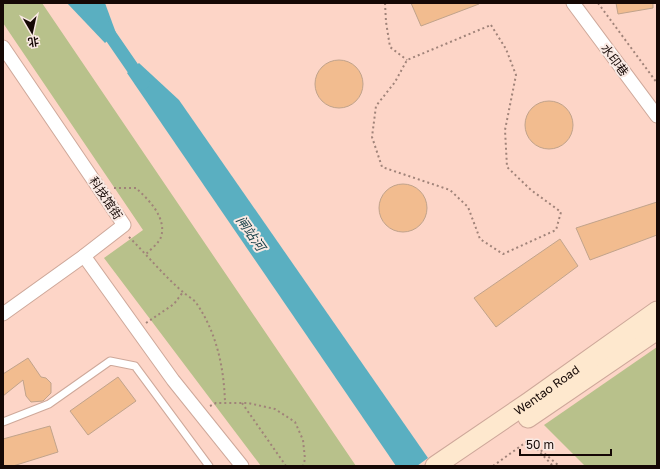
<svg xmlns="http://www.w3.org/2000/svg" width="660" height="469" viewBox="0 0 660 469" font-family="'Golos Text','Noto Sans SC',sans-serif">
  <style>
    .green { fill: #b8c18b }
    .water { fill: #5aafc1 }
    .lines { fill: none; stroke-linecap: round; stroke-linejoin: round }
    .canal { stroke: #5aafc1; stroke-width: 13 }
    .building { fill: #f2bc8f; stroke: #c1a38b }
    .service-casing { stroke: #cea89a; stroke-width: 9 }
    .minor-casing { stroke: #cea89a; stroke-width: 15 }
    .secondary-casing { stroke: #cea89a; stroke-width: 21 }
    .path { stroke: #a08379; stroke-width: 2; stroke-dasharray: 2 3; stroke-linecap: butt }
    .service { stroke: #fff; stroke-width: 7 }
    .minor { stroke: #fff; stroke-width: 13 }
    .secondary { stroke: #fee8ce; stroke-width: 19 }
    .labels { text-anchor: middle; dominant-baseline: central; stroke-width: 4; stroke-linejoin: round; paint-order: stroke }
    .street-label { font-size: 12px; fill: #150805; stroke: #f9e9e3 }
    .water-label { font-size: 13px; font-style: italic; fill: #194149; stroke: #f9e9e3 }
  </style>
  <rect width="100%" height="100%" fill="#fdd5c7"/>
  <g class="green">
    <polygon points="3,3 42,3 356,466 261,466 104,258 143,230 3,23"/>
    <polygon points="657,347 657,466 585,466 544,425"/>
  </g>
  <g class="water">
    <polygon points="67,3 105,3 116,33 105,43"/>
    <polygon points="139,63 179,100 428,458 417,466 396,466 127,73"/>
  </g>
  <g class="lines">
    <polyline class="canal" points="88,3 143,83"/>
  </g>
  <g class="building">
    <polygon points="411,3 479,3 479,4 421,26"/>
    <polygon points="616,3 653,3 653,8 618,14"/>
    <circle cx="339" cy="84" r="24"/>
    <circle cx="549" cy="125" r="24"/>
    <circle cx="403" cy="208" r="24"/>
    <polygon points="657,202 657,235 590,260 576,228"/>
    <polygon points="560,239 578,266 496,327 474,298"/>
    <polygon points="28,358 41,377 46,378 51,383 51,393 43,401 31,402 26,396 23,380 3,396 3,374"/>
    <polygon points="118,377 136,401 88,435 70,411"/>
    <polygon points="50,426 58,452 13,466 3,466 3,439"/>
  </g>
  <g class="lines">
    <defs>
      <polyline id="service" points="3,422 49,404 110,361 135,366 209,466"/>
      <g id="minor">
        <polyline points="573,3 657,116"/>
        <polyline points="3,47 124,225 84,256 3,314"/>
        <polyline points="84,256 173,380 242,466"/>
      </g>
      <g id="secondary">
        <polyline points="528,418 657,330"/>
        <path id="s1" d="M435,466L529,402L657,311"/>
      </g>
    </defs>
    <use href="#service" class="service-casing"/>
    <use href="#minor" class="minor-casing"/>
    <use href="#secondary" class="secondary-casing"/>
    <g class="path">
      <polyline points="385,3 386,22 390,47 407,60"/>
      <polyline points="598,3 657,83"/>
      <polygon points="491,25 506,49 516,75 505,130 507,167 531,190 561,212 556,230 503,254 480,239 468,207 450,190 382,167 372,137 376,106 395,82 407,60"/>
      <path d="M114,188H136C149,200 167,218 161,237C159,243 151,249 146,254"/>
      <path d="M129,237C147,255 164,276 183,292C187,296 194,299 197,304C217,334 224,368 225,403"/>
      <polyline points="146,323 174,304 183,292"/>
      <polyline points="242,403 286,466"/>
      <polyline points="210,406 216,403 248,403 275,409 295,422 303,440 305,459 303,466"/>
      <polyline points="537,449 553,466"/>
      <polyline points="493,466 529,440 559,466"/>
    </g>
    <use href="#service" class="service"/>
    <use href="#minor" class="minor"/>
    <use href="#secondary" class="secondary"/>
  </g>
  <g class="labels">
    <g class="street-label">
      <text transform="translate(615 60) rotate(53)">水印巷</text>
      <text transform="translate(106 198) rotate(56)">科技馆街</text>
      <text stroke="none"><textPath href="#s1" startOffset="135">Wentao Road</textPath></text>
    </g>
    <g class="water-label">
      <text transform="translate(251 233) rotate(55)">闸站河</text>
    </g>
  </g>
  <rect width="660" height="469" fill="none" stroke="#150805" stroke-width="8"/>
  <g transform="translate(32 32) rotate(171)" stroke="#f9e9e3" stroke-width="3" paint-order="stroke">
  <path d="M0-3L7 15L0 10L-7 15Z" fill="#150805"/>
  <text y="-6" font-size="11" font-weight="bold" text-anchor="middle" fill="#150805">北</text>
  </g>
  <path d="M520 449v6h91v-6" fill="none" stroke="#150805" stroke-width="2"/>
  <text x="526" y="449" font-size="12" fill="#150805" stroke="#f9e9e3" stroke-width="3" paint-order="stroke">50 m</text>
</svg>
